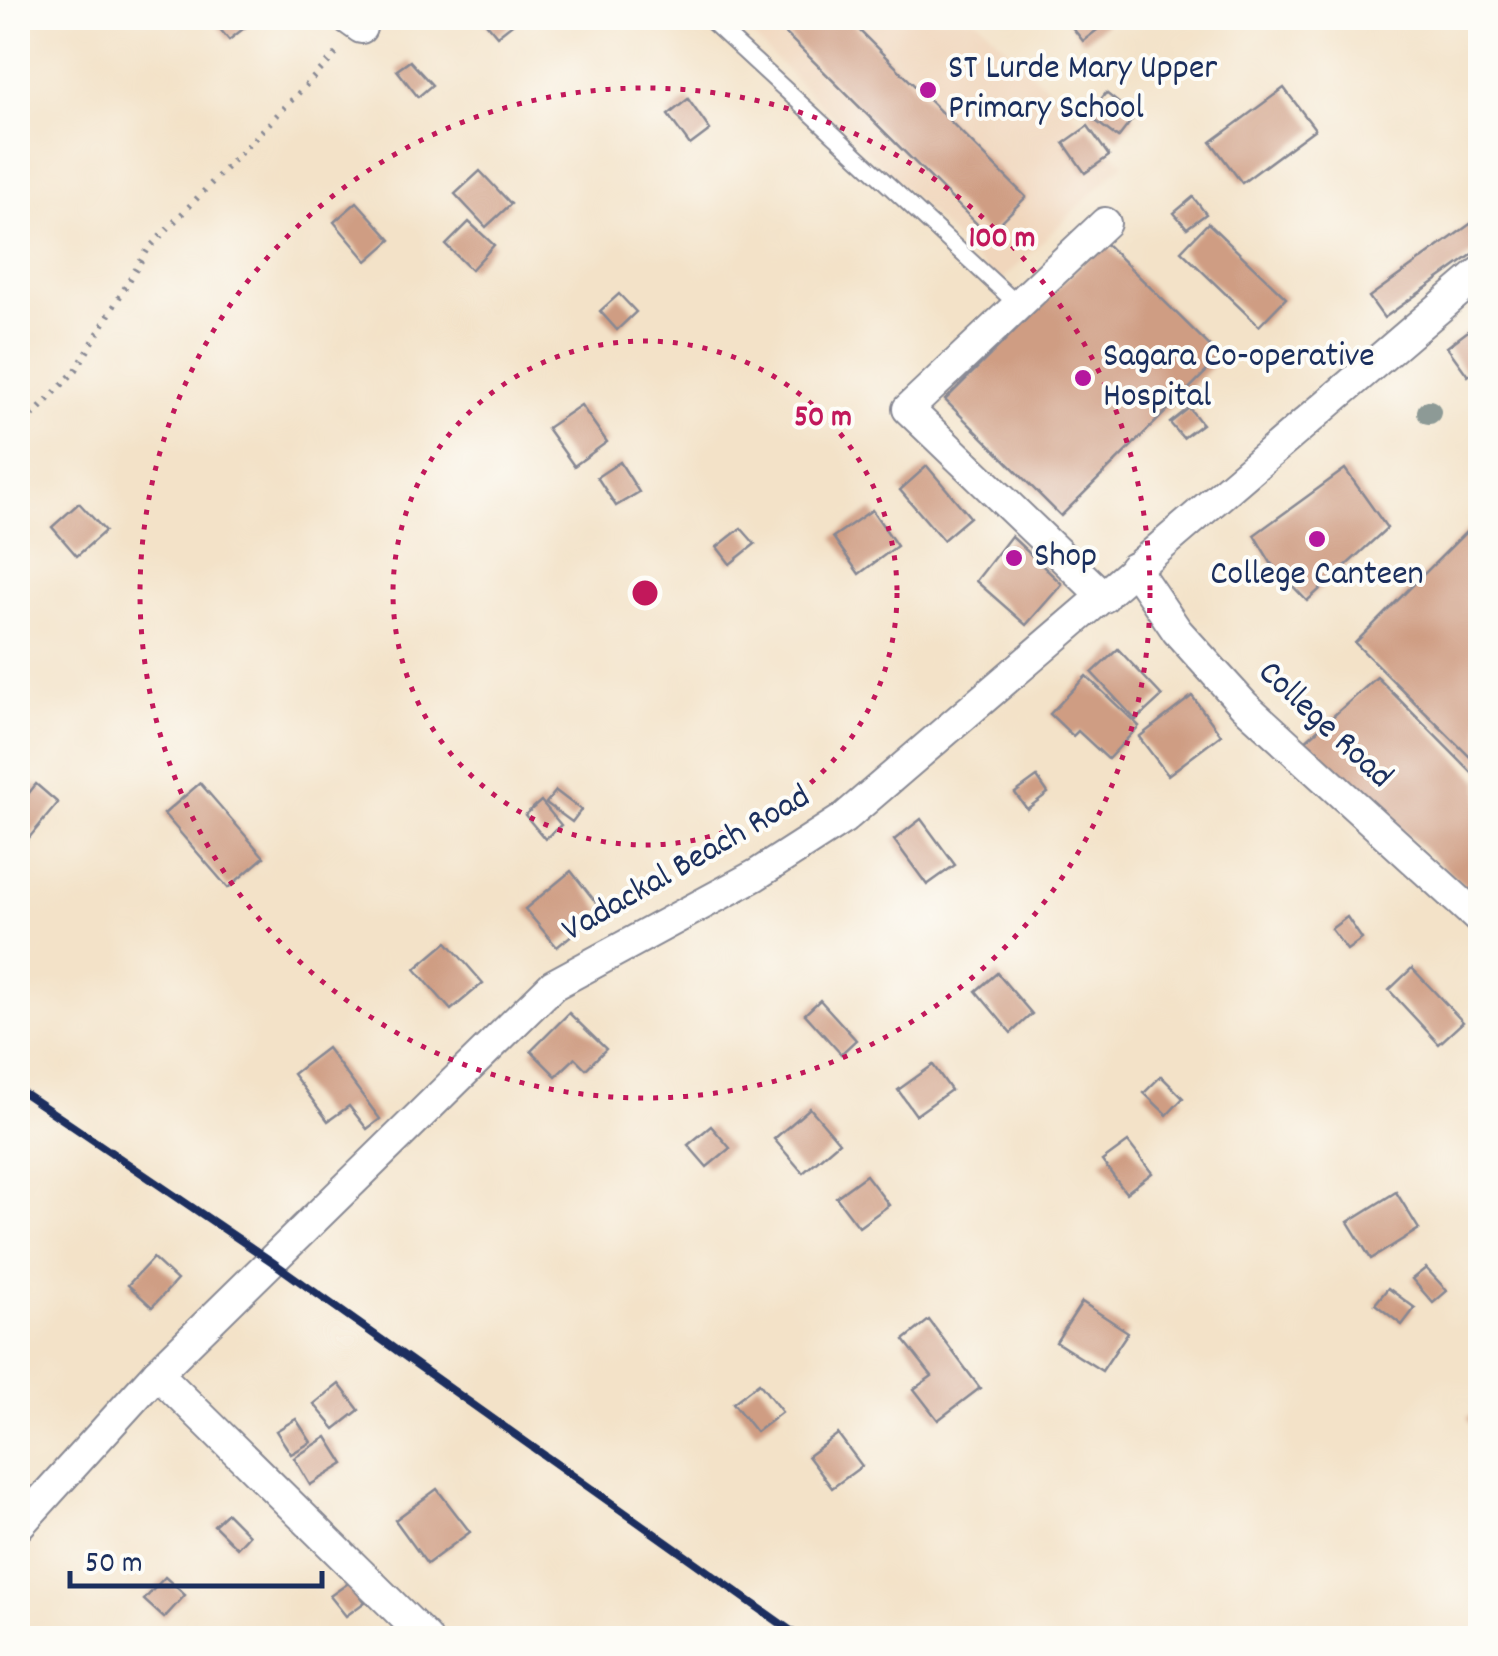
<svg xmlns="http://www.w3.org/2000/svg" width="1498" height="1656" viewBox="0 0 1498 1656" font-family="Dekko,sans-serif">
  <style>
    .built { fill: #f0d6bc }
    .building { fill: #cf9d83 }
    .lines { fill: none; stroke-linecap: round; stroke-linejoin: round }
    .service-casing { stroke: #878893; stroke-width: 19 }
    .minor-casing { stroke: #878893; stroke-width: 34 }
    .path { stroke: #878893; stroke-width: 6; stroke-dasharray: 2.5 8; stroke-linecap: butt }
    .service { stroke: #fff; stroke-width: 15 }
    .minor { stroke: #fff; stroke-width: 30 }
    .rail { stroke: #1b2f5e; stroke-width: 8 }
    .tree { fill: #8d9a96 }
    .ring { fill: none; stroke: #c2185b; stroke-width: 5; stroke-dasharray: 5 10 }
    .poi-dot { fill: #b5179e; stroke: #fdfcf7; stroke-width: 4 }
    .labels { text-anchor: middle; dominant-baseline: central; stroke-width: 8; stroke-linejoin: round; paint-order: stroke }
    .poi-label { font-size: 35px; fill: #1b2f5e; stroke: #fdfcf7; text-anchor: start }
    .street-label { font-size: 35px; fill: #1b2f5e; stroke: #fdfcf7 }
    .centre { fill: #c2185b; stroke: #fdfcf7; stroke-width: 5 }
    .ring-label { font-size: 30px; text-anchor: middle; font-weight: bold; fill: #c2185b; stroke: #fdfcf7; stroke-width: 8; stroke-linejoin: round; paint-order: stroke }
  </style>
  <rect width="100%" height="100%" fill="#fdfcf7"/>
  <filter id="ink" filterUnits="userSpaceOnUse"><feTurbulence type="fractalNoise" baseFrequency=".01" numOctaves="2"/><feDisplacementMap in="SourceGraphic" scale="20" xChannelSelector="R" yChannelSelector="G"/><feConvolveMatrix kernelMatrix="1 2 1 2 8 2 1 2 1" color-interpolation-filters="sRGB"/></filter>
  <filter id="wash" filterUnits="userSpaceOnUse"><feTurbulence type="fractalNoise" baseFrequency=".0048" numOctaves="4" result="noise"/><feDisplacementMap in="SourceGraphic" scale="40" xChannelSelector="R" yChannelSelector="G"/><feGaussianBlur stdDeviation="2.25" result="paint"/><feColorMatrix in="noise" values="0 0 0 0 0 0 0 0 0 0 0 0 0 0 0 0 0 1.4 0 .05"/><feComposite in="paint" operator="in"/></filter>
  <g filter="url(#wash)">
    <rect width="100%" height="100%" fill="#f3e2c8"/>
    <polygon class="built" points="734,18 976,18 1124,163 999,283"/>
    <g id="blocks">
      <g class="building">
        <polygon points="211,18 257,18 229,40"/>
        <polygon points="482,18 520,18 497,36"/>
        <polygon points="770,18 847,18 1026,197 988,235"/>
        <polygon points="1073,18 1102,18 1106,23 1083,41 1068,22"/>
        <polygon points="410,61 432,85 418,97 397,70"/>
        <polygon points="1284,88 1315,129 1242,183 1211,142"/>
        <polygon points="1106,93 1135,116 1118,138 1088,115"/>
        <polygon points="688,99 710,130 690,145 668,115"/>
        <polygon points="1088,126 1109,156 1085,173 1064,143"/>
        <polygon points="480,171 511,204 486,227 455,194"/>
        <polygon points="1193,197 1206,214 1187,228 1174,213"/>
        <polygon points="357,202 391,240 367,261 334,222"/>
        <polygon points="1480,217 1480,249 1384,318 1369,297"/>
        <polygon points="469,222 494,245 471,270 446,245"/>
        <polygon points="1208,223 1286,298 1259,326 1181,251"/>
        <polygon points="1104,242 1221,357 1061,516 945,400"/>
        <polygon points="619,294 636,312 617,330 600,311"/>
        <polygon points="1480,322 1480,367 1468,376 1447,347"/>
        <polygon points="581,405 607,442 574,466 547,428"/>
        <polygon points="1189,408 1202,424 1183,438 1170,423"/>
        <polygon points="620,462 639,492 616,506 597,477"/>
        <polygon points="927,466 970,517 943,540 900,490"/>
        <polygon points="1345,469 1387,528 1307,601 1271,563 1254,535"/>
        <polygon points="79,503 105,531 77,556 52,527"/>
        <polygon points="872,510 897,546 859,574 833,537"/>
        <polygon points="1480,518 1480,767 1355,643"/>
        <polygon points="741,528 755,544 730,564 717,547"/>
        <polygon points="1011,536 1062,584 1026,625 976,581"/>
        <polygon points="1118,649 1162,696 1136,720 1092,673"/>
        <polygon points="1086,676 1139,726 1108,759 1078,731 1073,736 1050,714"/>
        <polygon points="1377,677 1480,781 1480,900 1409,835 1335,786 1302,744"/>
        <polygon points="1192,696 1221,735 1168,775 1139,737"/>
        <polygon points="1037,777 1048,793 1027,809 1015,793"/>
        <polygon points="200,783 264,857 228,888 164,814"/>
        <polygon points="36,784 58,803 28,839 18,830 18,807"/>
        <polygon points="556,791 581,810 572,822 546,803"/>
        <polygon points="541,801 561,825 545,839 525,815"/>
        <polygon points="921,819 955,865 927,885 894,840"/>
        <polygon points="571,871 602,910 557,947 525,909"/>
        <polygon points="1347,917 1362,939 1347,950 1331,929"/>
        <polygon points="447,942 483,983 451,1010 415,969"/>
        <polygon points="1412,968 1463,1022 1439,1044 1389,990"/>
        <polygon points="997,973 1032,1014 1011,1033 976,991"/>
        <polygon points="820,1000 856,1040 841,1054 805,1014"/>
        <polygon points="569,1013 606,1049 586,1069 575,1058 556,1076 531,1051"/>
        <polygon points="327,1048 380,1119 367,1129 349,1106 328,1121 293,1074"/>
        <polygon points="933,1065 951,1090 916,1115 898,1090"/>
        <polygon points="1161,1076 1183,1098 1167,1115 1144,1093"/>
        <polygon points="810,1108 839,1142 803,1173 774,1139"/>
        <polygon points="711,1126 730,1148 707,1167 688,1145"/>
        <polygon points="1128,1142 1152,1173 1126,1193 1102,1161"/>
        <polygon points="866,1175 889,1205 859,1227 836,1197"/>
        <polygon points="1396,1192 1419,1229 1371,1259 1348,1222"/>
        <polygon points="153,1258 177,1280 152,1307 128,1285"/>
        <polygon points="1426,1268 1447,1291 1433,1303 1412,1279"/>
        <polygon points="1388,1288 1415,1308 1402,1325 1375,1304"/>
        <polygon points="1082,1302 1128,1332 1102,1371 1056,1342"/>
        <polygon points="929,1320 980,1388 938,1420 914,1389 932,1376 904,1340"/>
        <polygon points="759,1383 782,1412 756,1432 733,1403"/>
        <polygon points="339,1384 359,1410 335,1429 314,1404"/>
        <polygon points="1480,1409 1480,1437 1467,1418"/>
        <polygon points="296,1419 311,1442 291,1454 276,1431"/>
        <polygon points="838,1434 862,1466 832,1488 808,1456"/>
        <polygon points="327,1437 344,1464 310,1485 294,1458"/>
        <polygon points="437,1489 470,1532 427,1564 395,1520"/>
        <polygon points="227,1513 249,1535 237,1548 214,1525"/>
        <polygon points="165,1577 185,1595 164,1618 144,1600"/>
        <polygon points="350,1582 365,1602 346,1616 330,1596"/>
      </g>
    </g>
  </g>
  <g filter="url(#ink)">
    <use href="#blocks" fill-opacity="0" stroke="#878893" stroke-width="2.5"/>
    <g class="lines">
      <defs>
        <polyline id="service" points="708,18 1017,304"/>
        <g id="minor">
          <polyline points="347,18 361,28"/>
          <polyline points="1134,568 1177,631 1244,705 1480,920"/>
          <polyline points="1104,597 908,409 1105,223"/>
          <polyline points="157,1373 426,1638"/>
          <polyline points="18,1526 157,1373 553,985 756,875 843,819 1480,273"/>
        </g>
      </defs>
      <use href="#service" class="service-casing"/>
      <use href="#minor" class="minor-casing"/>
      <polyline class="path" points="18,431 76,370 148,249 339,51"/>
      <use href="#service" class="service"/>
      <use href="#minor" class="minor"/>
      <polyline class="rail" points="18,1089 271,1261 801,1638"/>
    </g>
    <circle class="tree" cx="1429" cy="412" r="12"/>
  </g>
  <g class="ring">
    <circle cx="645" cy="593" r="252"/>
    <circle cx="645" cy="593" r="505"/>
  </g>
  <g class="poi-dot">
    <circle cx="928" cy="90" r="10"/>
    <circle cx="1083" cy="378" r="10"/>
    <circle cx="1317" cy="539" r="10"/>
    <circle cx="1014" cy="558" r="10"/>
  </g>
  <g class="labels">
    <g class="poi-label">
      <text x="948" y="70">ST Lurde Mary Upper<tspan x="948" dy="40">Primary School</tspan></text>
      <text x="1103" y="358">Sagara Co-operative<tspan x="1103" dy="40">Hospital</tspan></text>
      <text x="1034" y="558">Shop</text>
      <text x="1317" y="576" text-anchor="middle">College Canteen</text>
    </g>
    <g class="street-label">
      <text transform="translate(1324 726) rotate(43)">College Road</text>
      <text transform="translate(687 865) rotate(-30)">Vadackal Beach Road</text>
    </g>
  </g>
  <circle cx="645" cy="593" r="15" class="centre"/>
  <g class="ring-label">
    <text x="1002" y="246">100 m</text>
    <text x="823" y="425">50 m</text>
  </g>
  <rect width="1498" height="1656" fill="none" stroke="#fdfcf7" stroke-width="60"/>
  <path d="M70 1571v15h252v-15" fill="none" stroke="#1b2f5e" stroke-width="5"/>
  <text x="85" y="1571" font-size="30" fill="#1b2f5e" stroke="#fdfcf7" stroke-width="8" paint-order="stroke">50 m</text>
</svg>
